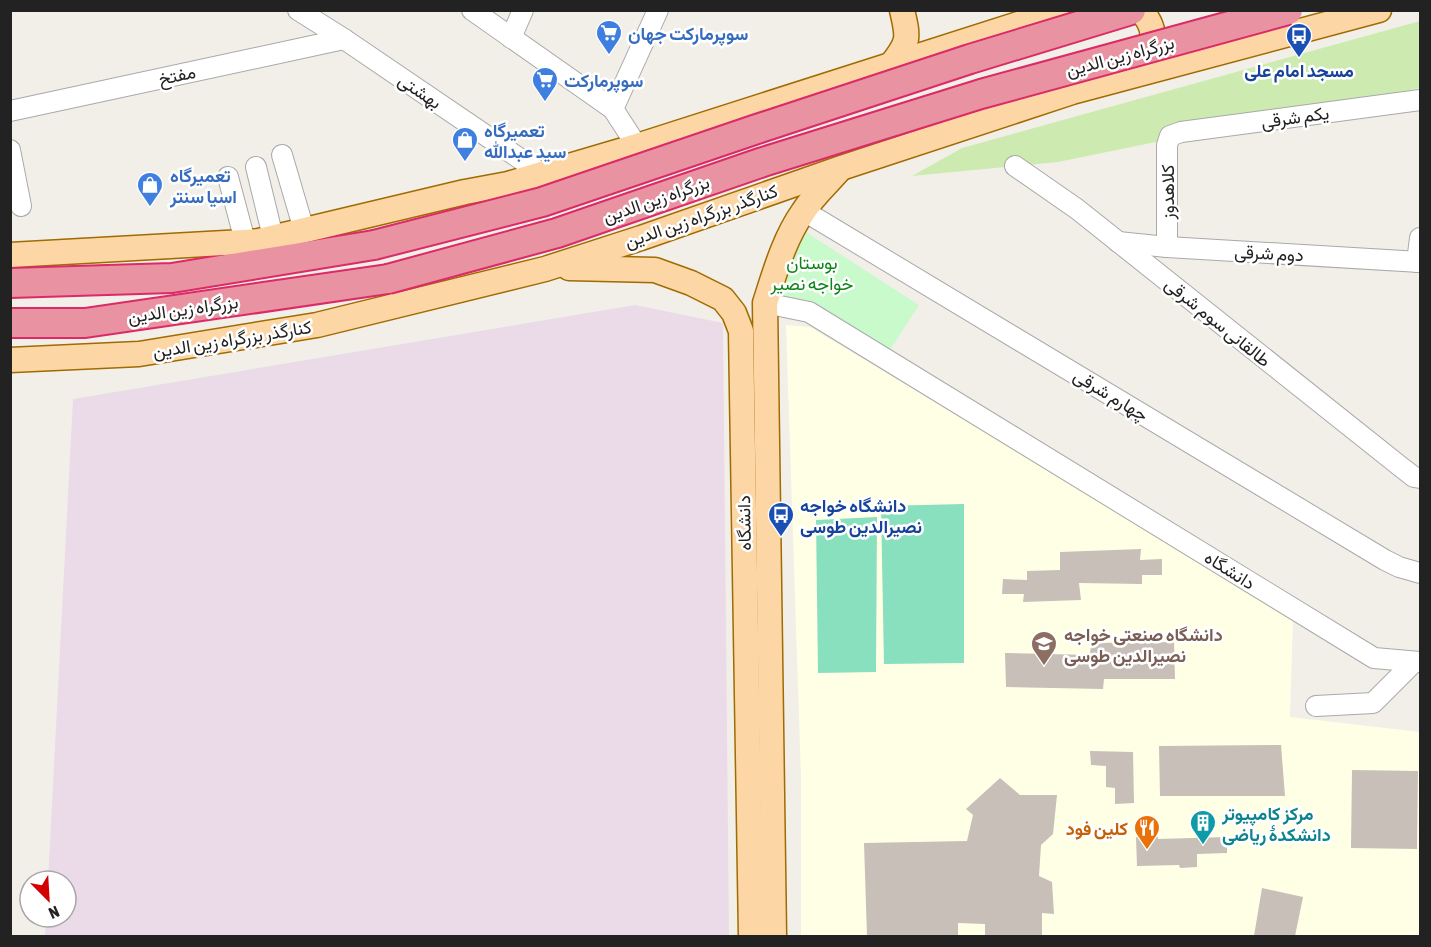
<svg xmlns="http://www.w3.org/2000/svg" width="1431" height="947" viewBox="0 0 1431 947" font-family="'Asap Condensed',Vazirmatn,sans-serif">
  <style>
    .industrial { fill: #ebdbe8 }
    .education { fill: #ffffe5 }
    .grass { fill: #cdebb0 }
    .park { fill: #c8facc }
    .pitch { fill: #88e0be }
    .building { fill: #c7bfb8 }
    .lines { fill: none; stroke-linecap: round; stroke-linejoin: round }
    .minor-casing { stroke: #a9a9a9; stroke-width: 22 }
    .major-casing { stroke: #a06b00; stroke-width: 27 }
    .highway-casing { stroke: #dc2a67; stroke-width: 32 }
    .minor { stroke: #fff; stroke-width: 20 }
    .major { stroke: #fcd6a4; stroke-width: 24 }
    .highway { stroke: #e892a2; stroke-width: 28 }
    .highway-bridge-casing { stroke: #dc2a67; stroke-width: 32; stroke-linecap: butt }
    .highway-bridge { stroke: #e892a2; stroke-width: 28 }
    .labels { text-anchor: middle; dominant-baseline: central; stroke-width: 5; stroke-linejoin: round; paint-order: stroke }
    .shop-label { font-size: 18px; font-weight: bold; fill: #366cbe; stroke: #fff; text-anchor: start }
    .street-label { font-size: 18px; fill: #222; stroke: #fff }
    .transit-label { font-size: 18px; font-weight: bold; fill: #164399; stroke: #fff }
    .park-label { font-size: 18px; fill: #0c8416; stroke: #fff }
    .education-label { font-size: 18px; font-weight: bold; fill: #785e54; stroke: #fff; text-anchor: start }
    .culture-label { font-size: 18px; font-weight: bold; fill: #0d838f; stroke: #fff; text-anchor: start }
    .food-label { font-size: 18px; font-weight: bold; fill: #c56008; stroke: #fff; text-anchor: end }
  </style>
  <rect width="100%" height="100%" fill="#f2efe9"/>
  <polygon class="industrial" points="635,305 723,323 729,936 45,936 46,917 66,917 66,881 48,881 73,399"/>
  <polygon class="education" points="786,325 810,327 1293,617 1290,717 1420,732 1420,936 801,936 801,777"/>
  <polygon class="grass" points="1420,21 1420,88 1058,162 912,176 962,148"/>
  <polygon class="park" points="801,229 919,305 888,353 773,296"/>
  <g class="pitch">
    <polygon points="964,504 964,663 884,664 881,506"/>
    <polygon points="877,517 876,672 818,673 816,520"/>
  </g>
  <g class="building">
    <polygon points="1141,549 1140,560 1162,559 1162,575 1142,575 1142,584 1079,583 1081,600 1023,602 1024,594 1002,594 1003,579 1027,580 1027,571 1060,570 1060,552"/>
    <polygon points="1174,642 1175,679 1104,679 1103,689 1006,687 1005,653 1090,655 1091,643"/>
    <polygon points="1281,745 1285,796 1160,796 1159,746"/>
    <polygon points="1090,751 1133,752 1134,803 1115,804 1115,788 1106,787 1106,766 1091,765"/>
    <polygon points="1352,770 1418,771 1417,849 1351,848"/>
    <polygon points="1000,778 1020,795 1057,795 1053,834 1041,845 1039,876 1052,882 1054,914 1042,913 1042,936 985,936 985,924 958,923 958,936 867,936 864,843 967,841 973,815 966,809"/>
    <polygon points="1136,837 1158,837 1158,839 1227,837 1227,853 1197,854 1197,867 1180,868 1179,865 1137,866"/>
    <polygon points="1262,888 1303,897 1295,936 1254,936"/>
  </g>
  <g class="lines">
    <defs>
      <g id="minor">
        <polyline points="298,10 344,39 541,173"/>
        <polyline points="472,10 613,109 637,146"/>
        <polyline points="511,38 523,10"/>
        <polyline points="613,109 658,10"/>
        <polyline points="10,111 344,39"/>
        <polyline points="10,150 21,206"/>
        <polyline points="282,155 304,230"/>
        <polyline points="1015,166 1077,209 1401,467 1414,477 1420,478"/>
        <polyline points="256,167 273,237"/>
        <polyline points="228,177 245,241"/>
        <polyline points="804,211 1385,560 1399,567 1420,573"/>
        <polyline points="1118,242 1167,247 1420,262"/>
        <polyline points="1167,247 1167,145 1170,136 1181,132 1420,100"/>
        <polyline points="1417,262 1420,238"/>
        <polyline points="765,303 809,312 1374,658 1420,662"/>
        <polyline points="1316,706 1373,703 1414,662"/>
      </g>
      <g id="major">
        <path d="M1140,10C1156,26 1157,44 1142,61"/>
        <path d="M891,65C909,42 909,39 902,10"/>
        <polyline points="10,255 259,241 465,192 508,184 637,146 1062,10"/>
        <polyline points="569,268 655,270 691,283 723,299 734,313 741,331 751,936"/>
        <polyline points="10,360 139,354 317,325 545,269 641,238 841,168 1072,92 1379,10"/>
        <path d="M774,936L765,303C775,272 784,239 803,212C813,196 828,183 840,169"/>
      </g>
      <g id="highway">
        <polyline points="10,283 172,278 374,245"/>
        <polyline points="10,323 85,323 388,279"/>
      </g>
    </defs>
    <use href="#minor" class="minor-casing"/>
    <use href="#major" class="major-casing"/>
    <use href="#highway" class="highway-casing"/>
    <use href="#minor" class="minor"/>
    <use href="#major" class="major"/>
    <use href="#highway" class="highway"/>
    <defs>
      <g id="highway-bridge">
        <polyline points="374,245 542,202 754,130 970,59 1131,10"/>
        <polyline points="388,279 557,233 763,162 981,94 1288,10"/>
      </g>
    </defs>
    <use href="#highway-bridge" class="highway-bridge-casing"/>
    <use href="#highway-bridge" class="highway-bridge"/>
  </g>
  <defs>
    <symbol id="supermarket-pin" viewBox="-11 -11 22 30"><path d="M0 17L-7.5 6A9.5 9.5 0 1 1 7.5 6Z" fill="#3f7fe0" stroke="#fff"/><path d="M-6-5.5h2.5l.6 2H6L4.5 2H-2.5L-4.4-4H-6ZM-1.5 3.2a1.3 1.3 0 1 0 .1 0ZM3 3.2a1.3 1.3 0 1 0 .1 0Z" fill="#fff"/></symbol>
    <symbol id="bus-pin" viewBox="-11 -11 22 30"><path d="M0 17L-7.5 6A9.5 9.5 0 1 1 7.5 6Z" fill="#1a4fb4" stroke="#fff"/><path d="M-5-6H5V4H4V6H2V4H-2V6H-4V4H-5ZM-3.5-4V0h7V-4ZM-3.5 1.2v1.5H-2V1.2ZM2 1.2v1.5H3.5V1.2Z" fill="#fff"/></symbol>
    <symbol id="shop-pin" viewBox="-11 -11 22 30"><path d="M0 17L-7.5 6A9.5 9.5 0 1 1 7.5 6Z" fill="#3f7fe0" stroke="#fff"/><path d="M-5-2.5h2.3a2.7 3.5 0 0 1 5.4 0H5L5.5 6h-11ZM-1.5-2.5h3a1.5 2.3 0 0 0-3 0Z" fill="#fff"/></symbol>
    <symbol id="university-pin" viewBox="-11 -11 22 30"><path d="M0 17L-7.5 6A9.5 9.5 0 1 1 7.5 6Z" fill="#8d6e63" stroke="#fff"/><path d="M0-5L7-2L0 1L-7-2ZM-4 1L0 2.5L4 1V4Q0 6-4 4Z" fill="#fff"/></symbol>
    <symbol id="building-pin" viewBox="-11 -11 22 30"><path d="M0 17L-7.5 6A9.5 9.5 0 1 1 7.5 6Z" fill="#0f9aa8" stroke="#fff"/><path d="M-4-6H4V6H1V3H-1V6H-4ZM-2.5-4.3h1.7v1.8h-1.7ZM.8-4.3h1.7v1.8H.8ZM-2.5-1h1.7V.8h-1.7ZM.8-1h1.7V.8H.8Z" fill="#fff"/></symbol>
    <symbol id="restaurant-pin" viewBox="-11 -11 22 30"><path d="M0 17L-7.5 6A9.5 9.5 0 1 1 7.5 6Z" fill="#e8710a" stroke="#fff"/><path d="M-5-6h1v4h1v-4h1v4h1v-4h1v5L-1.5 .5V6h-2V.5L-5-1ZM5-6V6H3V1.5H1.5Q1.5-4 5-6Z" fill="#fff"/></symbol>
  </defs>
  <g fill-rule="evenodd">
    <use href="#supermarket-pin" x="594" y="18" width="30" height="40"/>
    <use href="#bus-pin" x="1284" y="21" width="30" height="40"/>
    <use href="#supermarket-pin" x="530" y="65" width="30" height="40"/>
    <use href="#shop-pin" x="450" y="125" width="30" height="40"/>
    <use href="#shop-pin" x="135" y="170" width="30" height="40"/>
    <use href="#bus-pin" x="766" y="500" width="30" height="40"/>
    <use href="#university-pin" x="1029" y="629" width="30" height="40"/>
    <use href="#building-pin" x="1188" y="808" width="30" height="40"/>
    <use href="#restaurant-pin" x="1132" y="813" width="30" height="40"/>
  </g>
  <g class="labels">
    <g class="shop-label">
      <text x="628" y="33">سوپرمارکت جهان</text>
      <text x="564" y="80">سوپرمارکت</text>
      <text x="484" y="130">تعمیرگاه<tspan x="484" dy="21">سید عبدالله</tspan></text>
      <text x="170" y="175">تعمیرگاه<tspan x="170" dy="21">اسیا سنتر</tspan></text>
    </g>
    <g class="street-label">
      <text transform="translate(1120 56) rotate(-15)">بزرگراه زین الدین</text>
      <text transform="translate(177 75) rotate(-12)">مفتخ</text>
      <text transform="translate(420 91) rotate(34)">بهشتی</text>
      <text transform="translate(1295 117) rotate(-8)">یکم شرقی</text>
      <text transform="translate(1167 192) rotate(-90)">کلاهدوز</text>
      <text transform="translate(656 199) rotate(-19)">بزرگراه زین الدین</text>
      <text transform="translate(701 216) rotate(-19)">کنارگذر بزرگراه زین الدین</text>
      <text transform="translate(1269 253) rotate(3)">دوم شرقی</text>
      <text transform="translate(183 309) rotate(-8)">بزرگراه زین الدین</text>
      <text transform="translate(1218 322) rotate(39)">طالقانی سوم شرقی</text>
      <text transform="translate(232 339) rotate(-9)">کنارگذر بزرگراه زین الدین</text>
      <text transform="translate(1111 395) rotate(31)">چهارم شرقی</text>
      <text transform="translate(744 523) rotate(-91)">دانشگاه</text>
      <text transform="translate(1230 570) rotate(32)">دانشگاه</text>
    </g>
    <g class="transit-label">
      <text x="1299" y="70">مسجد امام علی</text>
      <text x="800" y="505" text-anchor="start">دانشگاه خواجه<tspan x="800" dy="21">نصیرالدین طوسی</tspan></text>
    </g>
    <g class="park-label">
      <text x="812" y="262">بوستان<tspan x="812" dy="21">خواجه نصیر</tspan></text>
    </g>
    <g class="education-label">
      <text x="1064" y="634">دانشگاه صنعتی خواجه<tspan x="1064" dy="21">نصیرالدین طوسی</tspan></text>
    </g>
    <g class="culture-label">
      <text x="1222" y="813">مرکز کامپیوتر<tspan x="1222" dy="21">دانشکدهٔ ریاضی</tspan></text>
    </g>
    <g class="food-label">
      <text x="1128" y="828">کلین فود</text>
    </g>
  </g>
  <rect width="1431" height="947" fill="none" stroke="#222222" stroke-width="24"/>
  <g transform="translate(48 899) rotate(156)"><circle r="28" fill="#ffffff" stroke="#a7a7a7" stroke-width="1.5"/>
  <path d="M0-4.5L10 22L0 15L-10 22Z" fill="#d40000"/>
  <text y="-9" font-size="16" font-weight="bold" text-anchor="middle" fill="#222222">N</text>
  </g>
</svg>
